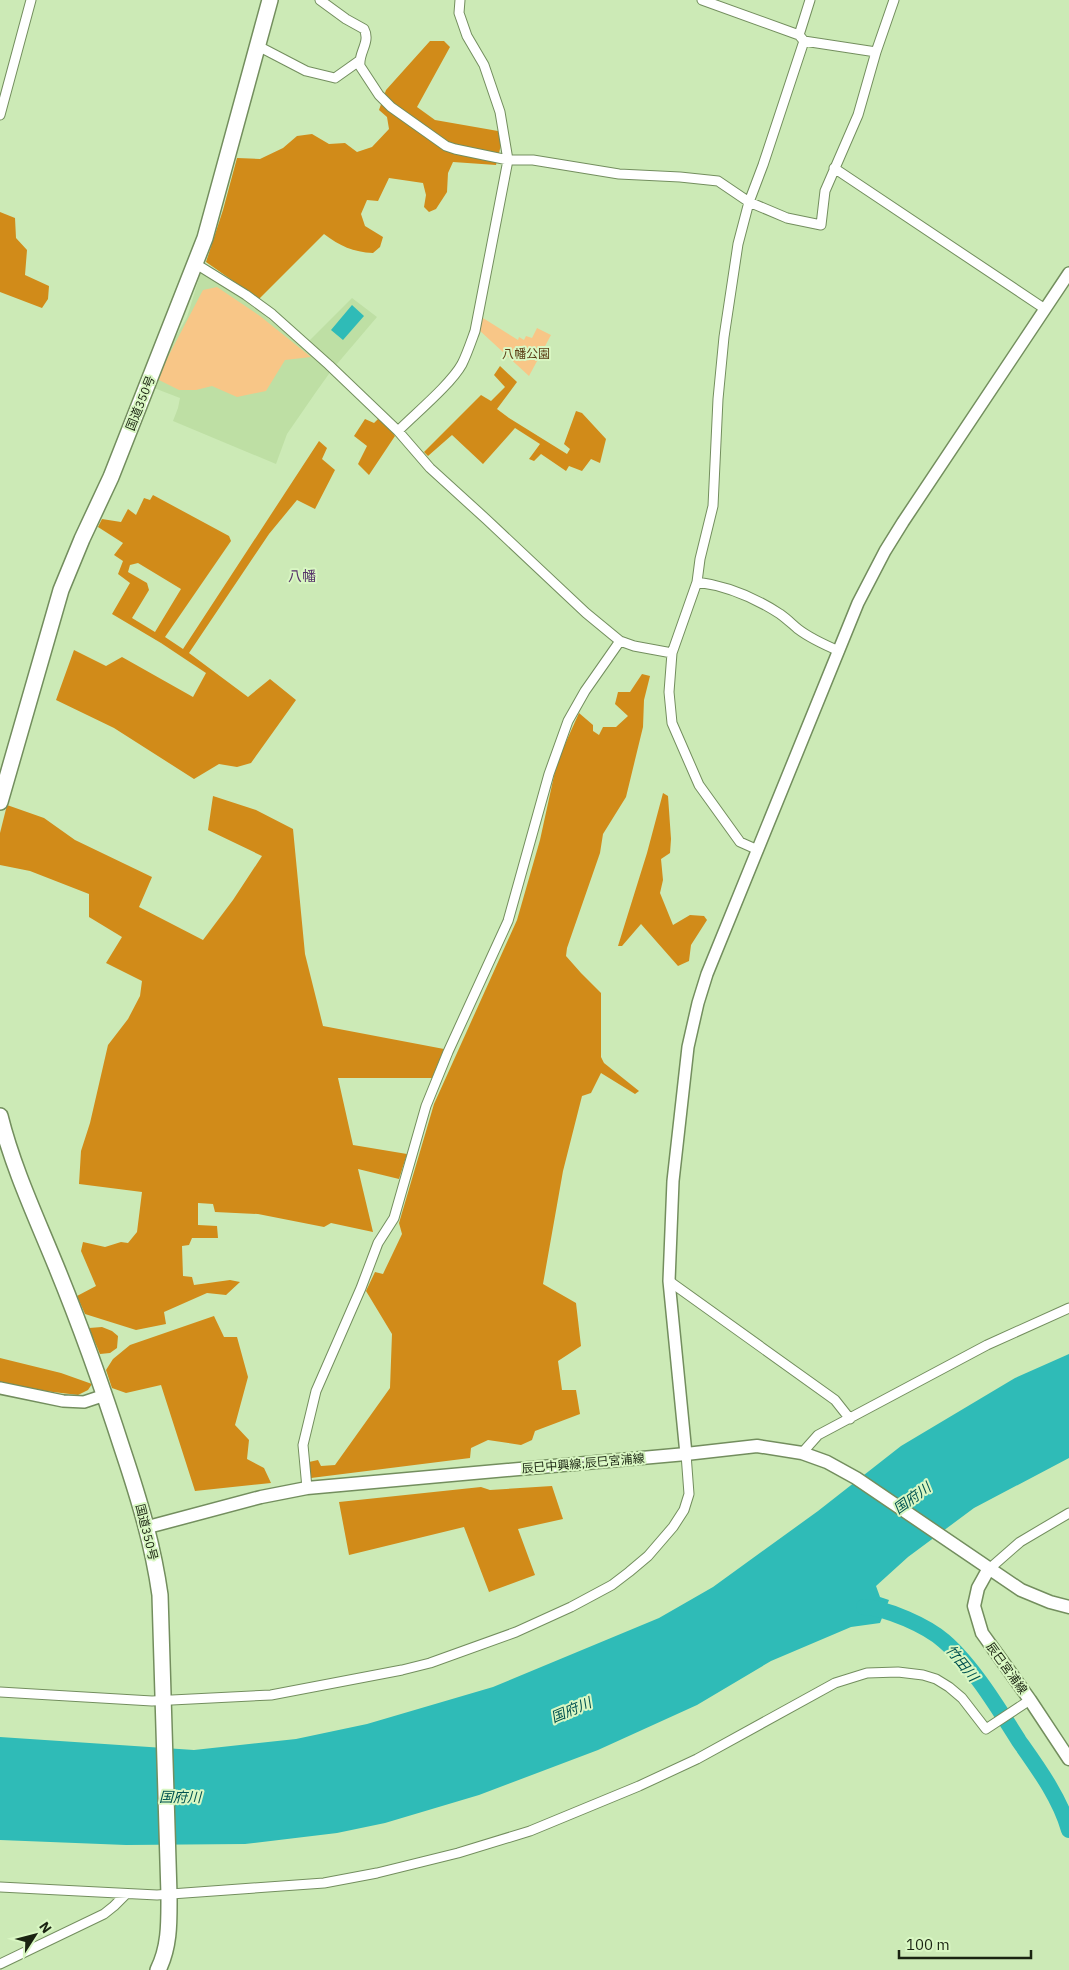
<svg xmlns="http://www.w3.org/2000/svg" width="1069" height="1970" font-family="'IBM Plex Sans','Noto Sans JP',sans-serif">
<rect width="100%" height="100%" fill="#cceab6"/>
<path fill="#bedfa4" d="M201,272L250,304L303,347L352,298L377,317L331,371L316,392L287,434L276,464L173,421L178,408L180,398L154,388L170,347L187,317Z"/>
<path fill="#f8c687" d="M217,287L260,316L311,357L285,360L266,391L237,397L212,386L196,390H179L159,380L158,376L203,290Z
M483,318L518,340L519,337L524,340L526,336L532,338L537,328L551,335L529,376L479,330Z"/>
<path fill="#d18b19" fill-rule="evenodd" d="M430,41H444L450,47L417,107L435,120L498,131L501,145L496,165L453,162L448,173L447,192L436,209L429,212L424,207L426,195L423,183L389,178L378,201L367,200L361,214L365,226L383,237L380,247L373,253C353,252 340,246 324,234L259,299L206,262L223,210L237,158L260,159L283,148L297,136L312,134L329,144L345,143L357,152L372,147L389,129L387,117L379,110L386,90Z
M0,212L15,218L16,238L27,250L25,275L49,286L48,299L42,308L0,292Z
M500,366L517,382L497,409L509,418L567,454L570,449L564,444L576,411L582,413L606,439L600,463L591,459L582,471L569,466L566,471L541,454L534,461L529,459L540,444L515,428L483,464L452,435L428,456L424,452L481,395L491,401L505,387L494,375Z
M380,417L395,436L369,475L358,464L367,446L354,436L365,419L374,423Z
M319,441L327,448L322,459L335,470L315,509L297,500L269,534L189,653L248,697L270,679L296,700L251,763L237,767L219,764L194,779L114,728L56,700L74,650L106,666L122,657L193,697L206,673L161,643L112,614L130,583L118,574L123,561L114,555L123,543L98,527L102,519L121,522L128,509L136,515L144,498L150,500L153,495L229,536L231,541L165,637L183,649ZM138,563L181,589L155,632L132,618L149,590L147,583L128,572L130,565Z
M642,674L650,676L644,700L643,727L626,797L603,834L600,853L567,948L566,956L581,973L601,993V1057L604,1063L639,1091L635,1094L601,1073L591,1093L582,1096L563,1171L543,1284L576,1303L581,1346L558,1361L562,1390H576L580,1414L535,1431L532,1440L521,1445L488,1440L471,1448L470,1458L311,1478L309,1462L318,1460L321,1466L335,1465L390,1388L392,1334L366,1291L375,1272L383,1274L402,1234L399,1223L434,1104L517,920L540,840L557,762L579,713L593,725V731L599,735L603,727H616L628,716L615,704L618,692H630Z
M663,793L668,796L671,839L670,853L661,859L663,880L660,893L673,925L690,915L704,916L707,920L691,945L689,961L678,966L641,924L622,946H618L647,853Z
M213,796L256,810L293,829L305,954L323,1026L444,1049L432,1078H338L353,1145L407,1154L399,1179L358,1169L373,1232L331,1223L324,1227L258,1214L215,1212L213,1204L198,1203V1225L217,1226L218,1238H192L189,1245L182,1246L183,1276L192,1277L194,1285L230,1280L240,1282L226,1295L207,1293L164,1312L166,1324L136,1330L85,1314L77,1296L96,1286L81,1251L83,1242L105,1247L121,1242L128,1243L137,1232L142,1192L79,1184L81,1151L90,1123L108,1045L128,1019L140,996L142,981L106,963L122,937L89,917V894L30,871L0,865V833L7,805L44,818L75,840L152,877L139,907L203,940L233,900L262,856L208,830Z
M214,1316L224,1337H237L248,1377L235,1425L249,1440L247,1459L264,1468L271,1483L195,1491L161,1385L126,1393L112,1388L106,1370L113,1359L130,1345Z
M102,1327L112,1331L118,1336L117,1348L110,1353L100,1354L89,1328Z
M0,1358L61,1373L92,1384L88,1390L78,1395L45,1391L0,1382Z
M552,1486L563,1519L518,1529L535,1575L489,1592L464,1527L349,1555L339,1502L481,1487L490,1490Z"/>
<path fill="#2fbbb7" d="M352,305L364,316L343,340L331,330Z
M1069,1354V1458L974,1508L908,1557L876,1586L880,1597L889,1600L880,1623L851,1627L771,1661L697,1705L598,1750L479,1795L385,1823L337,1833L245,1844L126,1845L0,1840V1737L194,1750L296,1739L367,1724L493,1687L659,1618L713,1587L818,1511L901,1446L1015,1378Z"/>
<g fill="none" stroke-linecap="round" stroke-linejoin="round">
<path stroke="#2fbbb7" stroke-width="16" d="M864,1607C887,1608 927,1626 944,1641C972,1665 999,1709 1019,1741C1038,1768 1060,1798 1069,1830"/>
<defs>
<path id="minor" d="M320,0L346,19L364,29C371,42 358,53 360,66L379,95L391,107L446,146L455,149L508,160H533L619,174L680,177L718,181L749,202L787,218L821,225L825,191L858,115L876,52L894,0
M702,0L799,35L804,41L763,165L749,202L738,244L724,337L718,399L713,506L700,559L697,582L672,653L669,692L672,723L699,785L740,842L758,850
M799,35L810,0
M804,41L876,52
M258,46L306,71L335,78L359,61
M0,115L31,0
M834,168L1045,309
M196,264L246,295L272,314L329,365L398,431L430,468L486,519L586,613L620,641L634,646L672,653
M398,431C416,413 451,384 462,364C467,354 471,342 475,331L508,160L500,112L484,65L467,36L459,13L460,0
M697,582C728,586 754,597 780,614C787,619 792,624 798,629C811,639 825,645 839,651
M669,1281L835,1400L850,1419
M802,1453L818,1435L987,1345L1069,1308
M307,1488L303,1445L316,1391L361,1288L378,1243L394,1218L426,1106L448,1052L508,921L549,774L568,721L585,691L620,641
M988,1570L1020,1542L1069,1513
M0,1692L152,1701L271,1695L402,1670L430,1663L516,1632L571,1607L612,1585L629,1572L648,1556L673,1527L684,1510L689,1494L686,1454
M0,1887L157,1895L324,1883L377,1873L458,1853L530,1831L639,1786L697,1759L835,1683L867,1673L898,1672L923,1675L936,1679L949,1687L962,1698L986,1729L1030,1700
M0,1964L104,1914L114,1906L125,1895"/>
<path id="tertiary" d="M0,1388L63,1401L84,1402L105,1395
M686,1454L669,1281L673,1181L688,1047L698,1003L707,974L858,603L885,551L903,522L1069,273"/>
<path id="secondary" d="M148,1527L261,1497L307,1488L686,1454L757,1446L802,1453L827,1462L856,1478L1021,1590L1050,1602L1069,1607
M988,1570L978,1588L974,1606L982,1633L1030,1700L1069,1759"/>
<path id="trunk" d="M0,802L61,590L82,539L111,477L205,238L270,0
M0,1116C13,1168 36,1217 56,1266C81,1327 103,1389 123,1451C139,1499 153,1545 160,1595L169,1895C169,1921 170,1946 158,1970"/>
</defs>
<use href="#minor" stroke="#738e5e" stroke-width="11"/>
<use href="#tertiary" stroke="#738e5e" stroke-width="14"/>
<use href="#secondary" stroke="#738e5e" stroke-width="15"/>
<use href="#trunk" stroke="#738e5e" stroke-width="18"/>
<use href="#minor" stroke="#fff" stroke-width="9"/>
<use href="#tertiary" stroke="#fff" stroke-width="11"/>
<use href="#secondary" stroke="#fff" stroke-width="12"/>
<use href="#trunk" stroke="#fff" stroke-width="15"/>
</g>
<g text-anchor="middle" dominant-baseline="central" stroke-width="4" stroke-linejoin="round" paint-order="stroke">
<g font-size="12" fill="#5c3e16" stroke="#d9f7c3">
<text x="526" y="353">八幡公園</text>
</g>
<g font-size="12" fill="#1a2411" stroke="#d9f7c3">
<text transform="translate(140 403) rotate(-68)">国道350号</text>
<text transform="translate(583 1463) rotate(-5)">辰巳中興線;辰巳宮浦線</text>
<text transform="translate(147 1532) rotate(76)">国道350号</text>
<text transform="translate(1007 1668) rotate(54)">辰巳宮浦線</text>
</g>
<g font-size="14" fill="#56326a" stroke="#d9f7c3">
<text x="302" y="576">八幡</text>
</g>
<g font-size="14" font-style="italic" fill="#005250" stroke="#d9f7c3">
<text transform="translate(912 1498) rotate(-36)">国府川</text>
<text transform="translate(962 1663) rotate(51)">竹田川</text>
<text transform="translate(571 1710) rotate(-23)">国府川</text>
<text transform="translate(180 1797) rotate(1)">国府川</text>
</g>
</g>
<g transform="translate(35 1935) rotate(54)" stroke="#d9f7c3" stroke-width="4" paint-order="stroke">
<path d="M0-4L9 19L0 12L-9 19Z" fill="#1a2411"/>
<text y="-8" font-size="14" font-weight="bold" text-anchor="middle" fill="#1a2411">N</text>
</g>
<path d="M899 1950v8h132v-8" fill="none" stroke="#1a2411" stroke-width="2.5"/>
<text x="906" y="1950" font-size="15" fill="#1a2411" stroke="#d9f7c3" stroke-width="4" paint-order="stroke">100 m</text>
</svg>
